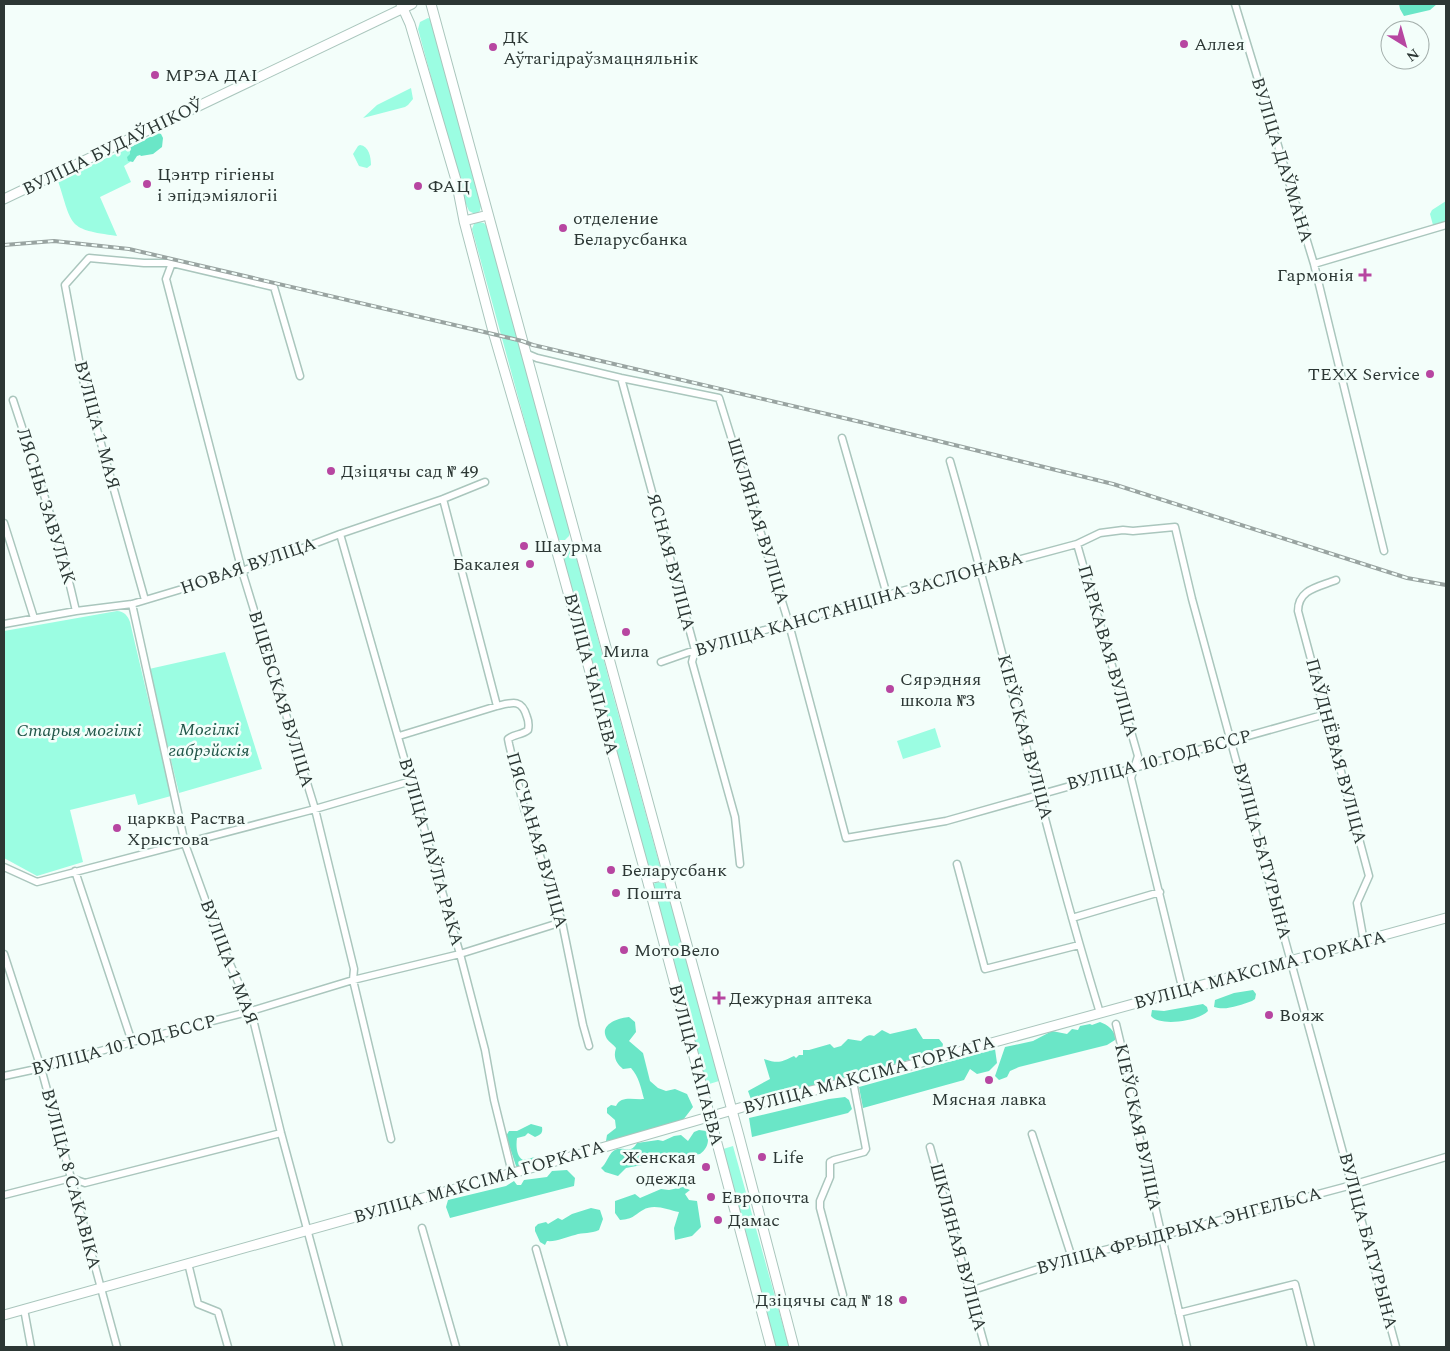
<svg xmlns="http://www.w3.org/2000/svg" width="1450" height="1351" font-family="Spectral,serif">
<rect width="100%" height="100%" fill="#f3fefa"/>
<path fill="#9bfde2" d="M428,18L431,19L441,51L481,206L480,211L475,214L469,211L465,202L418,29L420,22Z
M411,88L413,99L408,105L405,107L363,118L377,105Z
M360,145C369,146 371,157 371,165L367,168L359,166L353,154L358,146Z
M130,147V162L124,166L131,182L100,197L117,236C67,229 73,227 58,181Z
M1446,201V221L1433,225L1430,214L1432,210Z
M479,222L484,223L487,227L570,531L569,536L565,540H559L556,535L472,229L474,224Z
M565,546H570L575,552L612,691L660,866L657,873L652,874L647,871L560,551Z
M117,611C124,611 128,616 130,622L171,796L138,805L135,794L70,810L83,862L37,876L4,858V631Z
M225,652L262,769L179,793L149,669Z
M935,728L941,747L903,759L897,741Z
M660,882L664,883L667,886L719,1081L706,1085L652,887L655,883Z
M733,1146L789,1347H774L720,1150Z"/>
<path fill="#6ae6c7" d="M1399,4H1437L1430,10L1404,16L1400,9Z
M158,133L161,134L163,138L162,147L153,154L141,156L140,155L137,156L133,162L128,161L127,157L130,154V147Z
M1253,990L1256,994L1255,999L1252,1001C1240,1005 1226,1011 1214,1007L1215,1000L1234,993Z
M1203,1004L1207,1007L1208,1011C1199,1021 1160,1027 1151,1016L1152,1010L1164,1011Z
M629,1017L635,1022L636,1032L629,1041L643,1053L650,1081L658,1088L666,1091L675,1089L687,1094L693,1107L683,1120L626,1139L606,1141L607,1135L616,1128L615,1120L607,1113V1108L611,1105L616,1106C621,1095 634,1100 644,1099C641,1088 639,1077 631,1068L623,1069C616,1063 613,1057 616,1048C614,1045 609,1042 607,1039C598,1024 619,1018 629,1017Z
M1100,1022C1108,1025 1116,1031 1115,1040L1107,1045L1019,1067L1010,1071L1007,1077L999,1080L995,1076L1005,1047L1033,1041L1052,1031L1067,1034L1072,1029L1078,1030L1080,1026L1090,1024L1092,1025Z
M916,1028L923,1039H939L943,1044L942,1049L928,1055L752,1102L748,1091L770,1079L764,1059C779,1064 781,1062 794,1056L796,1058L799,1055H803V1050H809L830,1044L834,1048L841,1046L848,1039L861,1041C865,1037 868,1034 874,1036L882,1030L890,1034Z
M995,1049L997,1063L989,1071L977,1074L970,1069L964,1080L863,1108L859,1087Z
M845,1097L849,1100L852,1109L848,1113L752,1137L749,1118L829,1099Z
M531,1124L542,1127C543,1133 541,1135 535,1137L528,1133L525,1136L517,1138C516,1145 516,1156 523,1160L535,1157L542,1158L540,1162L524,1168L516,1166L506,1136L509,1131H517Z
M699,1130L706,1131C710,1140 708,1148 700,1154L626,1168L618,1176L605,1172L601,1168C608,1163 609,1150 618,1149C627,1148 631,1153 637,1143L658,1140L663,1141L674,1136L681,1135L688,1141L694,1132Z
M567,1170L575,1178L574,1186L450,1218L446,1207L448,1200L506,1186L514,1181L517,1185H521L524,1180L547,1177L552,1171Z
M683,1187L690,1190L685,1194L689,1200L697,1201L701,1227L692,1236L675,1240L674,1228L679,1212C668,1210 654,1203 643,1210C633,1216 633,1219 620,1220L615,1213V1201L635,1194L640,1198L661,1189L669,1190Z
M591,1208L600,1210L603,1219L599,1230C591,1234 583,1232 575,1235C566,1237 556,1242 547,1241L545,1245L540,1242L535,1231V1227L538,1224L546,1222L548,1224L558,1218L562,1220L572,1214Z"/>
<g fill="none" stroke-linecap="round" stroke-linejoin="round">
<defs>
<path id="street" d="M1235,4L1314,264L1384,551
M172,263L166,279L242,571L315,809L354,969L353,980L391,1139
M1314,264L1446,225
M525,353L537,358L621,378L719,398L789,624L846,838L946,821L1326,714
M621,378L695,650L692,662L735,817L740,864
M13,400C36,470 60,539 76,611
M842,438L887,595
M950,461C1003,644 1044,831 1100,1013
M443,499L497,706C513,702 522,699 527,717C529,722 529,725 528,730C522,735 514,734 508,739L509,744L524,808L562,922L583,1025L589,1046
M4,523L34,618
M340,534L460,954L485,1050L494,1100L512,1173
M1077,544L1138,756L1131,778L1183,991
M1336,580C1319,587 1298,589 1298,611L1369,876L1357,903L1364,942
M145,600L82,376L65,285L89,258L144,263H172L274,287L300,376
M132,604L185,844L222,946L251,1011L281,1133L339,1347
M4,624L76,611L132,604L242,571L340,534L443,499L485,482
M661,662L695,650L887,595L1077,544L1100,533L1123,530L1133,531L1175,527L1192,599L1396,1347
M399,736L497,706
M957,864L985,969L1079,945
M4,867L37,882L315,809L411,781
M75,871L132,1042
M1072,918L1160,892
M4,954L41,1068L117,1347
M1116,1024L1130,1082V1096L1187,1347
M4,1076L41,1068L132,1042L251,1011L353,980L460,954L562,922
M1032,1134L1072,1258
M930,1147L985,1347
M4,1195L71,1178L85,1183L281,1133
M422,1228L456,1347
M536,1249L564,1347
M188,1263L198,1304L218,1312L228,1347
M970,1291L1072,1258L1161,1236L1352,1185L1446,1157
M843,1295L820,1208V1201L830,1177V1162L834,1160L864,1152L866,1149L853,1081
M24,1309L31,1347
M1179,1313L1295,1284L1311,1347"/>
<path id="secondary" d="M401,4L410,24L456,180L464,221L494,335L555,545L647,879L771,1347
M431,4L739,1136L794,1347
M4,199L412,4
M464,221L488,215
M647,879L667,875
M4,1315L570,1157L743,1107L853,1081L1446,918"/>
</defs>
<use href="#street" stroke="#aac6bd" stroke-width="9"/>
<use href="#secondary" stroke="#aac6bd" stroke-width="11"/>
<use href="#street" stroke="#fff" stroke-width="6"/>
<use href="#secondary" stroke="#fff" stroke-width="9"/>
<defs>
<path id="rail" d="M4,245L54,241L129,249L480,331L522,341L533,345L865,423L1113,484L1407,578L1446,585"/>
</defs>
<use href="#rail" stroke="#99a4a1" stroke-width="4"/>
<use href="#rail" stroke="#f3fefa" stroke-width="2" stroke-dasharray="5.5" stroke-linecap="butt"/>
</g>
<g fill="#b746a1" stroke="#f3fefa" stroke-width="2">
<circle cx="1184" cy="44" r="5"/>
<circle cx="493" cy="47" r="5"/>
<circle cx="155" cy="75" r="5"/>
<circle cx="147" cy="184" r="5"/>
<circle cx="418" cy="186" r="5"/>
<circle cx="563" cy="228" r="5"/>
<path d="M1362.5 267.5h5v5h5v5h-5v5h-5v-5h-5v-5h5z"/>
<circle cx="1430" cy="374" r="5"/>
<circle cx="331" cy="471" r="5"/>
<circle cx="524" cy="546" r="5"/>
<circle cx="530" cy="564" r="5"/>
<circle cx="626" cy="632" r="5"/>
<circle cx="890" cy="689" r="5"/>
<circle cx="117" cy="828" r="5"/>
<circle cx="611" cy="870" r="5"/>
<circle cx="616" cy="893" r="5"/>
<circle cx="624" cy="950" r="5"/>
<path d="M716.5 990.5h5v5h5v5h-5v5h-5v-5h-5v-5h5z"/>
<circle cx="1269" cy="1015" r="5"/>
<circle cx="989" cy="1080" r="5"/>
<circle cx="762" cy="1157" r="5"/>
<circle cx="706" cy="1167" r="5"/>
<circle cx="711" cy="1197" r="5"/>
<circle cx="718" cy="1220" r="5"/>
<circle cx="903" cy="1300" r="5"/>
</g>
<g text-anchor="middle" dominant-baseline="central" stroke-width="5" stroke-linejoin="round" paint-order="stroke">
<g font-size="18" fill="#2c3734" stroke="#f3fefa" text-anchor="start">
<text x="503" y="37">ДК<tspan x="503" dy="21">Аўтагідраўзмацняльнік</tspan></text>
<text x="1194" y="44">Аллея</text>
<text x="165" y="75">МРЭА ДАІ</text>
<text x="157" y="174">Цэнтр гігіены<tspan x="157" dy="21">і эпідэміялогіі</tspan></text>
<text x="428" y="186">ФАЦ</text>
<text x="573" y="218">отделение<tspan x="573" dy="21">Беларусбанка</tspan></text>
<text x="1354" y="275" text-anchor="end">Гармонія</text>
<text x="1420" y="374" text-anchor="end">TEXX Service</text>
<text x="341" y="471">Дзіцячы сад № 49</text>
<text x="534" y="546">Шаурма</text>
<text x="520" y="564" text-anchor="end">Бакалея</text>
<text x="626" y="651" text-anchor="middle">Мила</text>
<text x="900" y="679">Сярэдняя<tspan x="900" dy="21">школа №3</tspan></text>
<text x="127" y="818">царква Раства<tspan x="127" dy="21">Хрыстова</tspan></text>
<text x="621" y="870">Беларусбанк</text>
<text x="626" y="893">Пошта</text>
<text x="634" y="950">МотоВело</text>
<text x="729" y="998">Дежурная аптека</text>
<text x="1279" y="1015">Вояж</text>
<text x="989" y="1099" text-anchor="middle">Мясная лавка</text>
<text x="696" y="1157" text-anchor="end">Женская<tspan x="696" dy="21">одежда</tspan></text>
<text x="772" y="1157">Life</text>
<text x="721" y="1197">Европочта</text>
<text x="728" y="1220">Дамас</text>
<text x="893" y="1300" text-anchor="end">Дзіцячы сад № 18</text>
</g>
<g font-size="18" fill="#2c3734" stroke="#f3fefa">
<text transform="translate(113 147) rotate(-26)">ВУЛІЦА БУДАЎНІКОЎ</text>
<text transform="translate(1282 160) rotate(73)">ВУЛІЦА ДАЎМАНА</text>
<text transform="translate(97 425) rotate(75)">ВУЛІЦА 1 МАЯ</text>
<text transform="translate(46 506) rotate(73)">ЛЯСНЫ ЗАВУЛАК</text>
<text transform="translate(758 521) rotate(73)">ШКЛЯНАЯ ВУЛІЦА</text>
<text transform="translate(671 562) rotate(75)">ЯСНАЯ ВУЛІЦА</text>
<text transform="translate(248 566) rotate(-19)">НОВАЯ ВУЛІЦА</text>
<text transform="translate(859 604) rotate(-16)">ВУЛІЦА КАНСТАНЦІНА ЗАСЛОНАВА</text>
<text transform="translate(1108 651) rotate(74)">ПАРКАВАЯ ВУЛІЦА</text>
<text transform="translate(591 674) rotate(75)">ВУЛІЦА ЧАПАЕВА</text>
<text transform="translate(281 699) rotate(73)">ВІЦЕБСКАЯ ВУЛІЦА</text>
<text transform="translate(1025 737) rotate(75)">КІЕЎСКАЯ ВУЛІЦА</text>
<text transform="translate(1336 751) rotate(75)">ПАЎДНЁВАЯ ВУЛІЦА</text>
<text transform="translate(1159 760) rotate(-15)">ВУЛІЦА 10 ГОД БССР</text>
<text transform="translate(537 840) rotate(74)">ПЯСЧАНАЯ ВУЛІЦА</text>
<text transform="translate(1262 851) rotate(75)">ВУЛІЦА БАТУРЫНА</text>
<text transform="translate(431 852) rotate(74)">ВУЛІЦА ПАЎЛА РАКА</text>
<text transform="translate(229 962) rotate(69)">ВУЛІЦА 1 МАЯ</text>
<text transform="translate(1260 970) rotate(-15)">ВУЛІЦА МАКСІМА ГОРКАГА</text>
<text transform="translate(124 1045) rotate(-15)">ВУЛІЦА 10 ГОД БССР</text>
<text transform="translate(696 1065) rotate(75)">ВУЛІЦА ЧАПАЕВА</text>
<text transform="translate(869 1075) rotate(-15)">ВУЛІЦА МАКСІМА ГОРКАГА</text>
<text transform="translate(1138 1127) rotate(78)">КІЕЎСКАЯ ВУЛІЦА</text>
<text transform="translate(71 1179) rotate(75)">ВУЛІЦА 8 САКАВІКА</text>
<text transform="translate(479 1182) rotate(-16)">ВУЛІЦА МАКСІМА ГОРКАГА</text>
<text transform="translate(1179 1231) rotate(-15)">ВУЛІЦА ФРЫДРЫХА ЭНГЕЛЬСА</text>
<text transform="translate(1368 1241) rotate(75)">ВУЛІЦА БАТУРЫНА</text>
<text transform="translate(958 1247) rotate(75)">ШКЛЯНАЯ ВУЛІЦА</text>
</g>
<g font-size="18" font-style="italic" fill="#205548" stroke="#f3fefa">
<text x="209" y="729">Могілкі<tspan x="209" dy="21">габрэйскія</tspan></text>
<text x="79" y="730">Старыя могілкі</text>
</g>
</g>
<rect width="1450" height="1351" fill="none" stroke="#2c3734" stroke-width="10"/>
<g transform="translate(1405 45) rotate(143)"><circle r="24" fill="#f3fefa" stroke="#a3aeab"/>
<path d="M0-4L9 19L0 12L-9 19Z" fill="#b746a1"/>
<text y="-8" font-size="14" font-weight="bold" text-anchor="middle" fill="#2c3734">N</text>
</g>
</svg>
